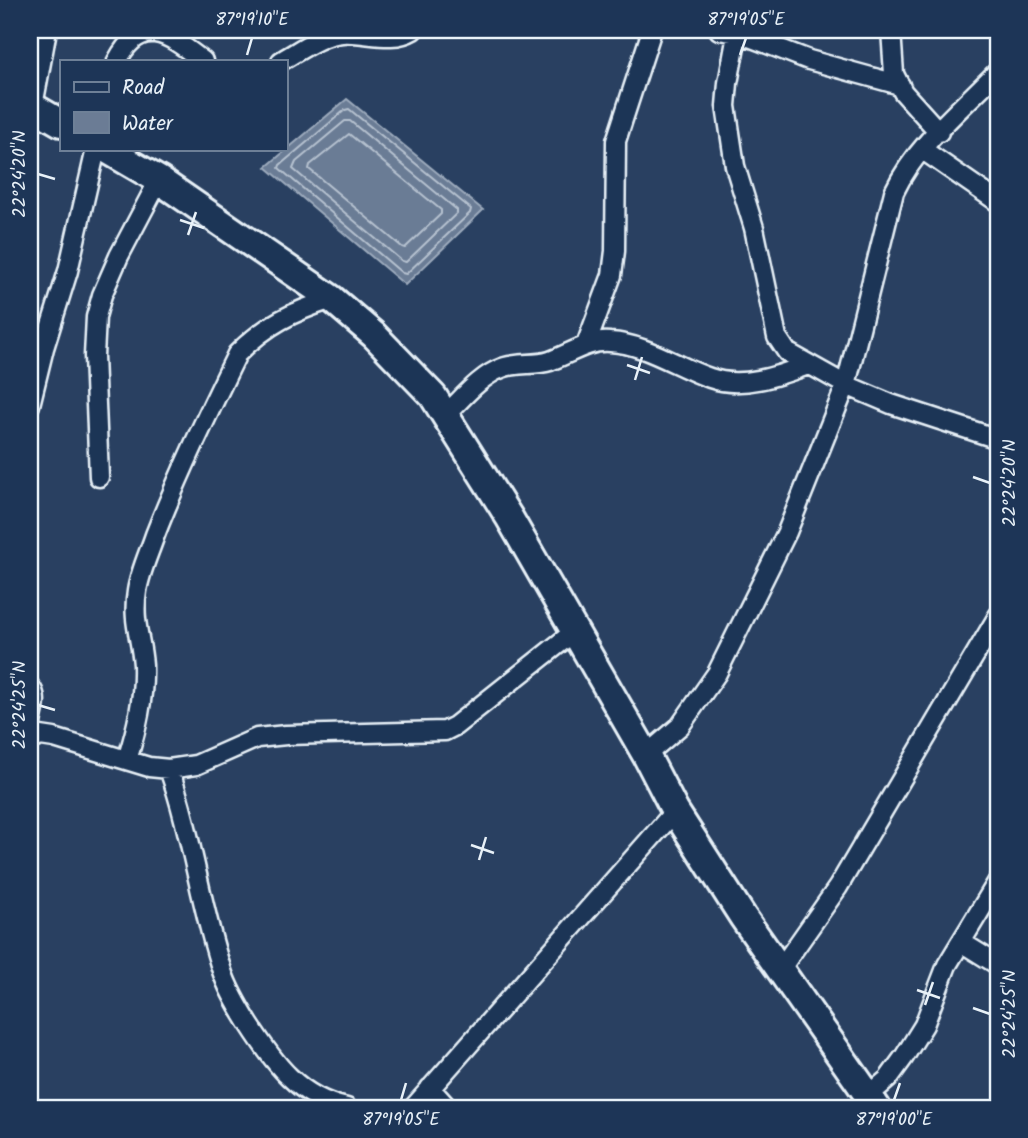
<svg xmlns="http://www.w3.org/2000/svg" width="1028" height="1138" font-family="Kalam,sans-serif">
<rect width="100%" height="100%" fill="#294061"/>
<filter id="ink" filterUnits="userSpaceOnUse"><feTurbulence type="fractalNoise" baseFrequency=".0143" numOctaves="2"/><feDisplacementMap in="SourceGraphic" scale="14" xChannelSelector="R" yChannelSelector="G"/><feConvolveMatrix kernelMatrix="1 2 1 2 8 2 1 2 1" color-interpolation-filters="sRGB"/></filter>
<g filter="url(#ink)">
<path fill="#6b7c95" stroke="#9dabbd" stroke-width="2" d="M347,99L483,210L405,285L266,167Z"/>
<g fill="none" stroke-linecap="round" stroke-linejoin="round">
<path stroke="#b6c2d0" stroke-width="2" d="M349,109L471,209L470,213L406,274L402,273L279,168L280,165L345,110Z
M345,121H350L457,210V213L406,262L402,261L293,169L296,162Z
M349,134L441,210V214L405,248L402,247L309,169L310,165Z"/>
<defs>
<path id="street" d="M719,30L739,33L809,60L900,85
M738,30L728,83L726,106L735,166L754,228L777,337L787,352L846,385L891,404L998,439
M891,30L894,74L903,92L939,132
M117,61C143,12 171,37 203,61
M281,61C299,51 320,35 342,33C366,31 391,43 413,30
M33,106L47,30
M923,150L998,202
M586,345L612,275L615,251L616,141L652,30
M30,405L44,348L68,271L96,149
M445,415C462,399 480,376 502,368C518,362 535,366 550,361C570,354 588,340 610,342C646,344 677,367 710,378C741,389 778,376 808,365
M99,477L94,356L96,317L102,295L119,256L159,180
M30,687C40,697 32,714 30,728
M30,740L41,736L54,738L149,767L169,769L196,765L257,738L286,735L445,731L455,726L575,631
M646,755L680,726L717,673L787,532L846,385L894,192C916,145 962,108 998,71
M127,760C137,728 144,699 143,665C141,637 132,622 137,591C140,572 149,553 155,535C179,473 208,413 237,354C267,324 292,312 332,299
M169,769C192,834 200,905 222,971C228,989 239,1008 249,1024C274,1063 299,1098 347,1108
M961,942L998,965
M779,971L838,887L998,616
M430,1088L448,1108
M868,1096L888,1079L904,1057L924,1025L947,965L998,881
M413,1108L675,811"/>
<path id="secondary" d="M30,105L61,123
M106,149L159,180L332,299L374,335L433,396L509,517L646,755L675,811L743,917L877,1108"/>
</defs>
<use href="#street" stroke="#e8f1f8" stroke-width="23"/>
<use href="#secondary" stroke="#e8f1f8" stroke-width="32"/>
<use href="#street" stroke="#1d3557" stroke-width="18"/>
<use href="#secondary" stroke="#1d3557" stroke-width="26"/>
</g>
</g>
<path fill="none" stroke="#e8f1f8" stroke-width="2.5" d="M247,55L252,38M740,55L746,38M38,174L55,179M180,220L204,228M188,235L196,212M627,365L650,373M635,380L642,357M973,477L990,483M38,705L55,710M471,845L494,853M479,860L486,837M917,990L940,998M925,1005L933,982M973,1008L990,1014M401,1100L406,1083M894,1100L900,1083"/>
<rect width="1028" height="1138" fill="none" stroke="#1d3557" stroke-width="77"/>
<rect x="60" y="60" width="228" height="91" fill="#1d3557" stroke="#6e8097" stroke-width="2"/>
<rect x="74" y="82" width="35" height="10" fill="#1d3557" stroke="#6e8097" stroke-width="2"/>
<text x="122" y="94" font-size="21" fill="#e8f1f8">Road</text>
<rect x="74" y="112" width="35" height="21" fill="#6b7c95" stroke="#6e8097" stroke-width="2"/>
<text x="122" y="130" font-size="21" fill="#e8f1f8">Water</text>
<rect x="38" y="38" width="952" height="1062" fill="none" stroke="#e8f1f8" stroke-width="2.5"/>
<g font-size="18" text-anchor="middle" fill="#e8f1f8">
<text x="252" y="25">87°19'10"E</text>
<text x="746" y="25">87°19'05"E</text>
<text transform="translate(19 174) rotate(-90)" y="6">22°24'20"N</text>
<text transform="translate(1009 483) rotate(-90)" y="6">22°24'20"N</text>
<text transform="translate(19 705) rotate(-90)" y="6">22°24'25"N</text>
<text transform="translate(1009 1014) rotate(-90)" y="6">22°24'25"N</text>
<text x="401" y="1125">87°19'05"E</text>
<text x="894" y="1125">87°19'00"E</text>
</g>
</svg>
